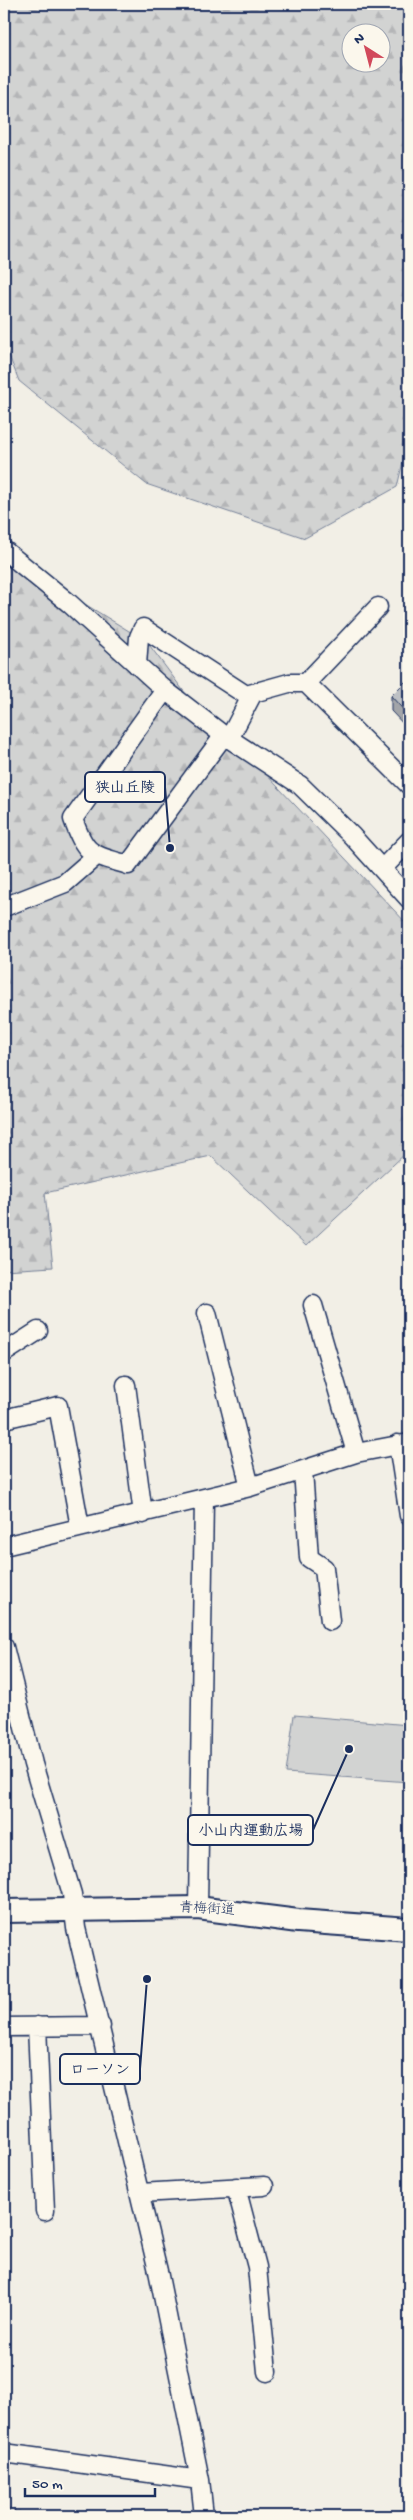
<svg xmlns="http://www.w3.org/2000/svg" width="413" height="2520" font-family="'Gochi Hand','Klee One',sans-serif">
<defs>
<pattern id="forest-firs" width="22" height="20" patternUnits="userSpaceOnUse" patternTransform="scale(1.25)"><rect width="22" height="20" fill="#d2d3d2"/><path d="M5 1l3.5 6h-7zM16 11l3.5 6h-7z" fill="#b4b5b7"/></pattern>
</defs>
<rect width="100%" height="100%" fill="#f2efe6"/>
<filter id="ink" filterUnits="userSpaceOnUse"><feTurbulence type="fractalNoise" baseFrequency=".02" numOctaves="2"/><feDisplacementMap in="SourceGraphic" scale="10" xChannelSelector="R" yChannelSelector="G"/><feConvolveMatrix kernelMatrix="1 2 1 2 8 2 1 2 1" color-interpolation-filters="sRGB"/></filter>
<g filter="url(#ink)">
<path fill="#d2d3d2" stroke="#768198" d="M294,1715L409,1725V1782L286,1773Z"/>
<path fill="url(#forest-firs)" stroke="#768198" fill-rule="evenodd" d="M4,4H409V437L397,487L305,538L146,484L19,381L4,343ZM350,32H380V62H350Z
M4,550L16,562L147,642L206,721L262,770L409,926V1153L407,1152L306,1246L211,1156L45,1193L53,1267L4,1270Z"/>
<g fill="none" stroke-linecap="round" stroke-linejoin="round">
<defs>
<path id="minor" d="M4,550L69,603L165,690L222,734L300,785L352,836L409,899
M137,665L139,637L143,628L246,695L289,683H306L409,785
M306,683L378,607
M165,690L73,819C86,856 91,854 128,865L219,742L222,734
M229,739L253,693
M382,869L409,841
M4,907L65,883L96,856
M313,1305L356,1453
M207,1313L250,1487
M4,1353L38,1331
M126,1385L143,1514
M4,1419L58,1406L80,1527
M398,1444L409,1516
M303,1470L309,1558L324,1568L330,1621
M4,1546L250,1487L356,1453L409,1443
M4,1647L33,1764L72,1894L76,1928L158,2271L200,2480L204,2516
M198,1908L204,1498
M37,2026L45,2211
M4,2027L101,2026
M236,2187L257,2267L267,2372
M140,2193L264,2186
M4,2453L200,2480"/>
<path id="major" d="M4,1911L198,1908L298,1921L409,1929"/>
</defs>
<use href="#minor" stroke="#1b2f5e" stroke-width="21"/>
<use href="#major" stroke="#1b2f5e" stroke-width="26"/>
<path stroke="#1b2f5e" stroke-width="3" stroke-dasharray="1 4" stroke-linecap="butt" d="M4,2509L36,2516"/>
<use href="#minor" stroke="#fbf7ec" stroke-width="18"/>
<use href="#major" stroke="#fbf7ec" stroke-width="22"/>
</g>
<path fill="#a3a5a9" stroke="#1b2f5e" d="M409,678V730L391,711V696Z"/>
<path fill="#bdc0c4" stroke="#1b2f5e" d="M409,678V716L391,696Z"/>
</g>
<g text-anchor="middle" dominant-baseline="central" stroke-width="4.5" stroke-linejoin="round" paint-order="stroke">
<g font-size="14" fill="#1b2f5e" stroke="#fbf7ec">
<text transform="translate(207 1910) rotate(3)">青梅街道</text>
</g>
</g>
<path fill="none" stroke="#1b2f5e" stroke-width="2" d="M170 848L165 787M349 1749L313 1830M147 1979L140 2069"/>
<g fill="#1b2f5e" stroke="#fbf7ec" stroke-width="2">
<circle cx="170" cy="848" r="5"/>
<circle cx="349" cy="1749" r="5"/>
<circle cx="147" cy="1979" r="5"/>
</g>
<g fill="#fbf7ec" stroke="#1b2f5e" stroke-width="2">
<rect x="85" y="772" width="80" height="30" rx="5"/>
<rect x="188" y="1815" width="125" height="30" rx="5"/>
<rect x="60" y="2054" width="80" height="30" rx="5"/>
</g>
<g font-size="15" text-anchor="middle" font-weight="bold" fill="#1b2f5e">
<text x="125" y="792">狭山丘陵</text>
<text x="251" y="1835">小山内運動広場</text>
<text x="100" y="2074">ローソン</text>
</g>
<rect width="413" height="2520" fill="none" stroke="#fbf7ec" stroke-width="20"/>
<rect x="10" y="10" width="393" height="2500" fill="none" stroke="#1b2f5e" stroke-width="2" filter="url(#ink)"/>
<g transform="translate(366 48) rotate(324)"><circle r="24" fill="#fbf7ec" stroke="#a1a7b3"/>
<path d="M0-4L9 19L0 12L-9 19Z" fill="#d1495b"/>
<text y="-8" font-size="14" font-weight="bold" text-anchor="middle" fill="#1b2f5e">N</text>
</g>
<path d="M25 2488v8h130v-8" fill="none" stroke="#1b2f5e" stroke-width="2.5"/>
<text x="32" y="2488" font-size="15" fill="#1b2f5e" stroke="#fbf7ec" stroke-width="4" paint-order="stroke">50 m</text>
</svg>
